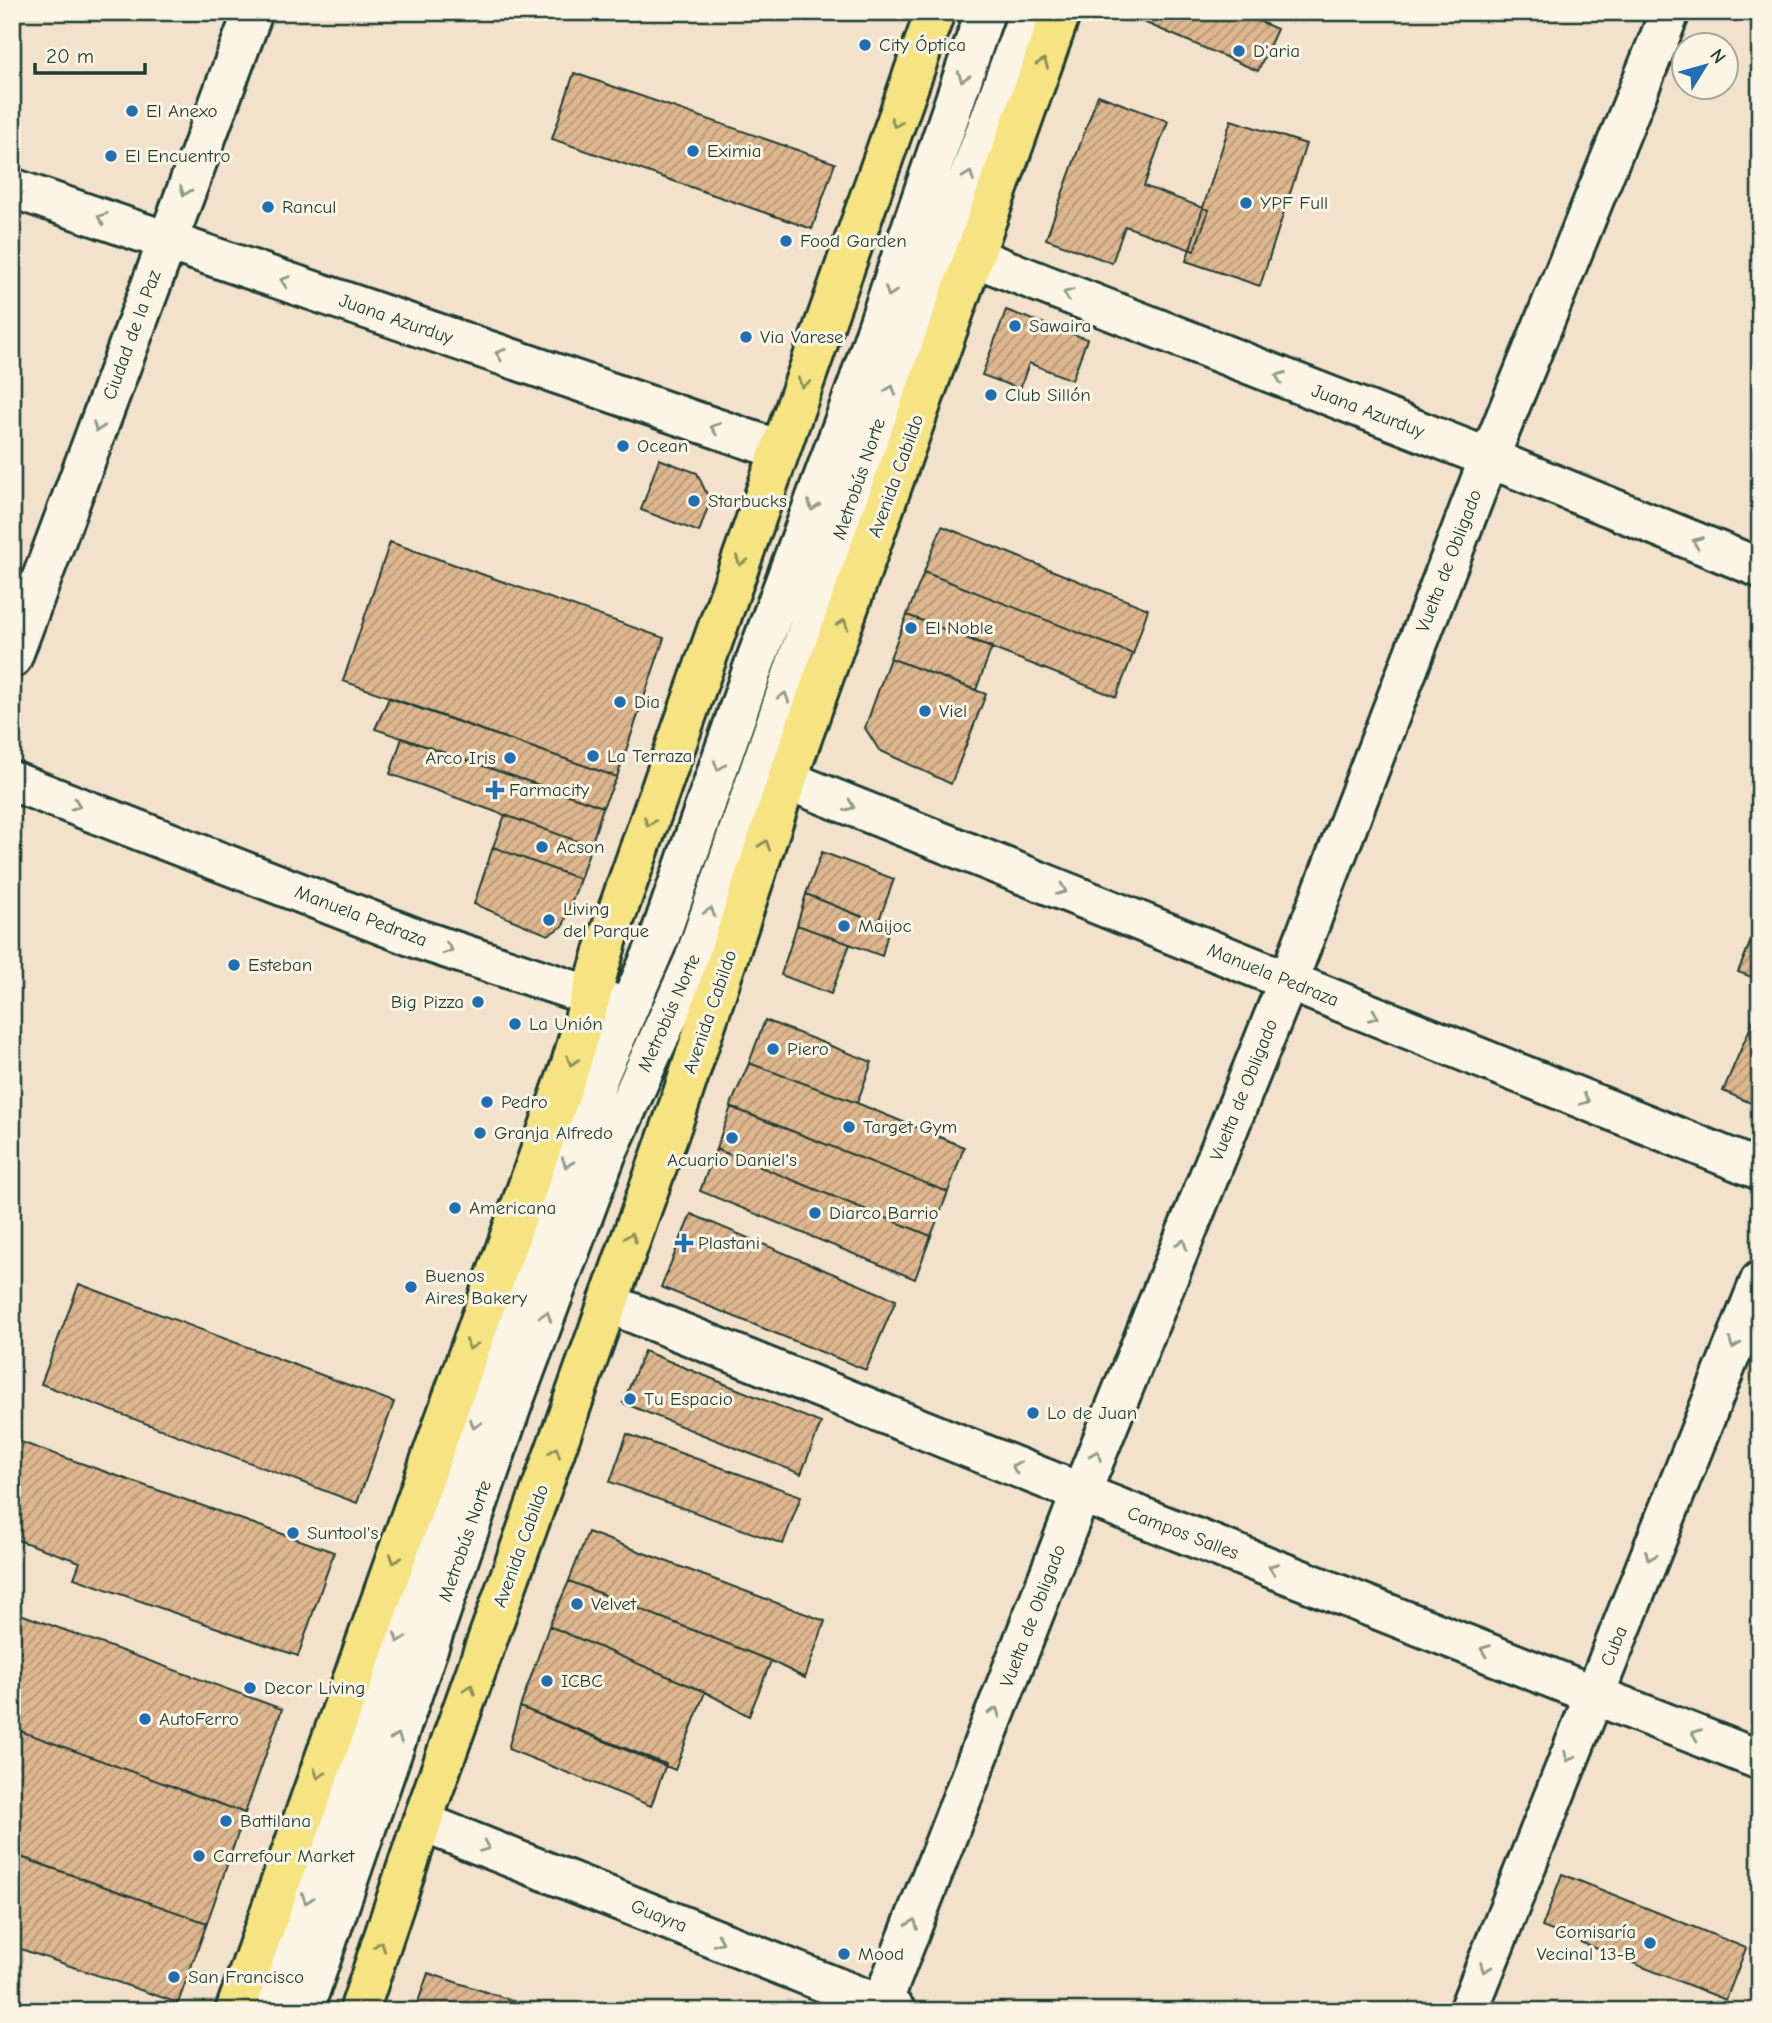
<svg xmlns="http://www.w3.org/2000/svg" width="1772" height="2023" font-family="'Comic Neue',sans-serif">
<defs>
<pattern id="building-hatch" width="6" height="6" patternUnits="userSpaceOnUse" patternTransform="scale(1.75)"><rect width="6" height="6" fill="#deb78f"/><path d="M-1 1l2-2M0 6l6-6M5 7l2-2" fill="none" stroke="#b39676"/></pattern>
</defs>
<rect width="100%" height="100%" fill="#f3e2cb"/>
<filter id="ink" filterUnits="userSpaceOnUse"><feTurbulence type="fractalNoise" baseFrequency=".0143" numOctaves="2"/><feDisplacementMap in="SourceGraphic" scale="14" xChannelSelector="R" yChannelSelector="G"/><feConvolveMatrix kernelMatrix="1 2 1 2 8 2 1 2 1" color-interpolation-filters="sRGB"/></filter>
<g filter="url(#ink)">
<path fill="url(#building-hatch)" stroke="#1f3d34" stroke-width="2" d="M1120,12H1238L1277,29L1258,71Z
M574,73L835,163L812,229L552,139Z
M1098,95L1168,121L1144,186L1209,210L1194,251L1125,226L1112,263L1046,239Z
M1231,120L1306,144L1260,286L1186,261Z
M1006,310L1087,339L1072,380L1029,363L1020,389L982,375Z
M659,459L697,473L710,501L699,532L641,510Z
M942,526L1148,609L1133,654L924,572Z
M390,542L664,638L617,777L343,681Z
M924,572L1133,654L1116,697L907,615Z
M907,615L992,647L976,690L890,658Z
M890,658L986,694L951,784L879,750L865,728Z
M389,698L617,777L603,807L375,729Z
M402,738L603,807L591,846L390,774Z
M505,815L591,846L580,879L493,847Z
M493,847L580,879L563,926L548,935L474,904Z
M822,852L894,879L878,923L806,894Z
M806,894L889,928L882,956L797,925Z
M797,925L850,944L831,994L781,975Z
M1757,926L1760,927V980L1738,972Z
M1760,1005V1107L1723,1091Z
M765,1020L872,1062L857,1103L749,1063Z
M749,1063L857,1103L964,1147L948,1192L730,1107Z
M731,1107L948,1192L931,1236L716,1149Z
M716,1149L931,1236L915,1279L700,1191Z
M691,1214L896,1300L866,1370L661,1287Z
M79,1284L394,1402L357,1503L41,1384Z
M644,1351L821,1423L801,1474L623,1403Z
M627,1434L801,1496L783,1544L610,1482Z
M12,1439L334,1552L298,1656L74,1578L80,1562L12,1538Z
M588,1532L825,1621L805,1678L771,1661L569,1581Z
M569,1581L771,1661L749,1716L705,1692L549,1626Z
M12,1611L282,1709L245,1813L12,1728Z
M549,1626L705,1692L675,1770L520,1707Z
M520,1707L666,1764L651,1806L508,1749Z
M12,1728L245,1813L207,1923L12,1854Z
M13,1854L207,1923L178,2003L12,1946Z
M1562,1874L1746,1948L1726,2000L1542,1927Z
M428,1973L544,2011H415Z"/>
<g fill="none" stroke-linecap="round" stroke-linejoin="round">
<defs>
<path id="minor" d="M12,188L780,450
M974,257L1489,458L1760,568
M12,658L253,12
M787,780L1760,1170
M12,781L421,940L621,1006
M608,1303L1081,1493L1760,1760
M422,1822L896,2011
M267,2011L599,1076L660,936L753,668L859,381L985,12
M303,2011L512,1405L606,1155L694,960L871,446L1029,12
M879,2011L1081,1493L1288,981L1489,458L1670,12
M1468,2011L1760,1281"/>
<path id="major" d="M235,2011L570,1067L608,938L935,12
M359,2011L422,1822L678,1108L787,780L1061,12"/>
</defs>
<use href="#minor" stroke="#1f3d34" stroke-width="44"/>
<use href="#major" stroke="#1f3d34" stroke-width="44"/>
<use href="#minor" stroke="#fcf5e5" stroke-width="38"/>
<use href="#major" stroke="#f6e381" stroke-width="38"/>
</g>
<defs><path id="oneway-chevron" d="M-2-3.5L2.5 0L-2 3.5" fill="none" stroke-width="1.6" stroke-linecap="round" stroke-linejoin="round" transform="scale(1.75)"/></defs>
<g stroke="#8a905a">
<use href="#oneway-chevron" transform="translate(1043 63) rotate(-70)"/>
<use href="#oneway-chevron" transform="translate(896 123) rotate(110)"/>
<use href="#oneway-chevron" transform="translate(803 383) rotate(109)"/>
<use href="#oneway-chevron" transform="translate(741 561) rotate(109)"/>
<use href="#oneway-chevron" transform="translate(843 624) rotate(-70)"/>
<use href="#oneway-chevron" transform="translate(649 822) rotate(109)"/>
<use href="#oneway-chevron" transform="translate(765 845) rotate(-70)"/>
<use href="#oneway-chevron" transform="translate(572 1061) rotate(107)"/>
<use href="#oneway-chevron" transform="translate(631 1237) rotate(-71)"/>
<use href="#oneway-chevron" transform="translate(471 1345) rotate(109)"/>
<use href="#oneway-chevron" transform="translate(555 1452) rotate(-70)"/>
<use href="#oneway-chevron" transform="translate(395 1559) rotate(109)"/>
<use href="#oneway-chevron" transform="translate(470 1689) rotate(-70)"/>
<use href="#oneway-chevron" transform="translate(319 1774) rotate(109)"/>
<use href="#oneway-chevron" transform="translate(380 1946) rotate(-72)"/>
</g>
<g stroke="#8e998c">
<use href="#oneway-chevron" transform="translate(963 77) rotate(109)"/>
<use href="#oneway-chevron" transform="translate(969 176) rotate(-70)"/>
<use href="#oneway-chevron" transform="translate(185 191) rotate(111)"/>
<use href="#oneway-chevron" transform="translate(102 218) rotate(-161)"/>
<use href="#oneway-chevron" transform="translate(285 281) rotate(-161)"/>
<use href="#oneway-chevron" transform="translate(890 292) rotate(109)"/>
<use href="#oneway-chevron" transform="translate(1068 294) rotate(-159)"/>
<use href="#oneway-chevron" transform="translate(500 354) rotate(-161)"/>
<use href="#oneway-chevron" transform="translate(1280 377) rotate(-159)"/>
<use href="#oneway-chevron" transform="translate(891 390) rotate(-70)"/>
<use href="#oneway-chevron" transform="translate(98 427) rotate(110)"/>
<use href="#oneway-chevron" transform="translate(715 428) rotate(-161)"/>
<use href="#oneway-chevron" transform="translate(813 506) rotate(110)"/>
<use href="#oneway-chevron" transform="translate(1697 542) rotate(-158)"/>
<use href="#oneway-chevron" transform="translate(784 697) rotate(-71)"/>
<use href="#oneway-chevron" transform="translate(719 766) rotate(109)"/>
<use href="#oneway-chevron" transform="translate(76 805) rotate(21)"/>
<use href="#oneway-chevron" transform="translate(850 806) rotate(22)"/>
<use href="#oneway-chevron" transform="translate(1062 890) rotate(22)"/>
<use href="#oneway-chevron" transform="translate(710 912) rotate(-72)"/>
<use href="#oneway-chevron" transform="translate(448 949) rotate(18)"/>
<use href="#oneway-chevron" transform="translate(1374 1016) rotate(22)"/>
<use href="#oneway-chevron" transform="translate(1585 1100) rotate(22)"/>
<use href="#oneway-chevron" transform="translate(567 1163) rotate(110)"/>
<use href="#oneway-chevron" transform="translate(1182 1244) rotate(-68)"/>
<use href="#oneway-chevron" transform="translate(546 1316) rotate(-70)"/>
<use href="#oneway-chevron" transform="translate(1734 1344) rotate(112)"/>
<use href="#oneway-chevron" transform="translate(475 1424) rotate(109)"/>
<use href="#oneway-chevron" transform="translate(1096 1455) rotate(-68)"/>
<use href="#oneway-chevron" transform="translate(1016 1467) rotate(-158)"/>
<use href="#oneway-chevron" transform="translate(1650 1556) rotate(112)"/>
<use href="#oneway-chevron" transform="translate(1273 1568) rotate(-159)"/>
<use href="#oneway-chevron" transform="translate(399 1638) rotate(109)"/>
<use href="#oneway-chevron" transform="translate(1485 1650) rotate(-159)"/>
<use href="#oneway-chevron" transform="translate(995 1712) rotate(-69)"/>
<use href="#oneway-chevron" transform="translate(1696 1734) rotate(-158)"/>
<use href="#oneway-chevron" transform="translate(397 1738) rotate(-71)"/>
<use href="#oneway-chevron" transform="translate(1569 1757) rotate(112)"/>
<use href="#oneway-chevron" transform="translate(485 1847) rotate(22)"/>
<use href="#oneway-chevron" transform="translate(307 1899) rotate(109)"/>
<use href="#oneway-chevron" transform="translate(913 1924) rotate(-69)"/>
<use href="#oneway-chevron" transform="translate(719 1941) rotate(22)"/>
<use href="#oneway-chevron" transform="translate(1485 1968) rotate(112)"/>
</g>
</g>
<g fill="#1f6fb2" stroke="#fcf5e5" stroke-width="2.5">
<circle cx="865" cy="45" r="7"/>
<circle cx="1239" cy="51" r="7"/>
<circle cx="132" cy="111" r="7"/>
<circle cx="693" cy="151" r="7"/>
<circle cx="111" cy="156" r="7"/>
<circle cx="1246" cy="203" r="7"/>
<circle cx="268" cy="207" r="7"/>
<circle cx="786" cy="241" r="7"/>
<circle cx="1015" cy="326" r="7"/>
<circle cx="746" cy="337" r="7"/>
<circle cx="991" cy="395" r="7"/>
<circle cx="623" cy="446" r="7"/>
<circle cx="694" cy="501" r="7"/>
<circle cx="911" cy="628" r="7"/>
<circle cx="620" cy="702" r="7"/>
<circle cx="925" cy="711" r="7"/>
<circle cx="593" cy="756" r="7"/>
<circle cx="510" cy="758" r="7"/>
<path d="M491.5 779.5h7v7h7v7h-7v7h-7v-7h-7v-7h7z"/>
<circle cx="542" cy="847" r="7"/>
<circle cx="549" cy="920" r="7"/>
<circle cx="844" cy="926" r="7"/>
<circle cx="234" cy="965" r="7"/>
<circle cx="478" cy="1002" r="7"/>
<circle cx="515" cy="1024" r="7"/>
<circle cx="773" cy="1049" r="7"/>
<circle cx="487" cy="1102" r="7"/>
<circle cx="849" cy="1127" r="7"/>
<circle cx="480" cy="1133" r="7"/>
<circle cx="732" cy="1138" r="7"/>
<circle cx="455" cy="1208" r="7"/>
<circle cx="815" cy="1213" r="7"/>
<path d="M680.5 1232.5h7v7h7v7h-7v7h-7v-7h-7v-7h7z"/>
<circle cx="411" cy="1287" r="7"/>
<circle cx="630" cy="1399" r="7"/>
<circle cx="1033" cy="1413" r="7"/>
<circle cx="293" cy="1533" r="7"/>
<circle cx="577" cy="1604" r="7"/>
<circle cx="547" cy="1681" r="7"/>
<circle cx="250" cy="1688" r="7"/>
<circle cx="145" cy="1719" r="7"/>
<circle cx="226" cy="1821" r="7"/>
<circle cx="199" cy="1856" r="7"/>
<circle cx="1650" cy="1943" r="7"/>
<circle cx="844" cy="1954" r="7"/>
<circle cx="174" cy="1977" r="7"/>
</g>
<g text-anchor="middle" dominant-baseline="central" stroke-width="6" stroke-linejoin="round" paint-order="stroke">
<g font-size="19" fill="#1f3d34" stroke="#fcf5e5" text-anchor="start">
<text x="879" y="45">City Óptica</text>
<text x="1253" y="51">D'aria</text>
<text x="146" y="111">El Anexo</text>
<text x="707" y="151">Eximia</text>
<text x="125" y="156">El Encuentro</text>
<text x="1260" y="203">YPF Full</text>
<text x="282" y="207">Rancul</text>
<text x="800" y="241">Food Garden</text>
<text x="1029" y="326">Sawaira</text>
<text x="760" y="337">Via Varese</text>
<text x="1005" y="395">Club Sillón</text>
<text x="637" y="446">Ocean</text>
<text x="708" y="501">Starbucks</text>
<text x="925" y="628">El Noble</text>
<text x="634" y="702">Dia</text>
<text x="939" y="711">Viel</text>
<text x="607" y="756">La Terraza</text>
<text x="496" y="758" text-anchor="end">Arco Iris</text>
<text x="509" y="790">Farmacity</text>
<text x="556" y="847">Acson</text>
<text x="563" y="909">Living<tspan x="563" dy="22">del Parque</tspan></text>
<text x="858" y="926">Maijoc</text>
<text x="248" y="965">Esteban</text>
<text x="464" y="1002" text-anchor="end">Big Pizza</text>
<text x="529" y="1024">La Unión</text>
<text x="787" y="1049">Piero</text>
<text x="501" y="1102">Pedro</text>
<text x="863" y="1127">Target Gym</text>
<text x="494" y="1133">Granja Alfredo</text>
<text x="732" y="1160" text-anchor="middle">Acuario Daniel's</text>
<text x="469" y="1208">Americana</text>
<text x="829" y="1213">Diarco Barrio</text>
<text x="698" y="1243">Plastani</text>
<text x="425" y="1276">Buenos<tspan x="425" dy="22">Aires Bakery</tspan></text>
<text x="644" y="1399">Tu Espacio</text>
<text x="1047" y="1413">Lo de Juan</text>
<text x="307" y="1533">Suntool's</text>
<text x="591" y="1604">Velvet</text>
<text x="561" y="1681">ICBC</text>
<text x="264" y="1688">Decor Living</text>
<text x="159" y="1719">AutoFerro</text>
<text x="240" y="1821">Battilana</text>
<text x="213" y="1856">Carrefour Market</text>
<text x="1636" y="1932" text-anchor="end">Comisaría<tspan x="1636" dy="22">Vecinal 13-B</tspan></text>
<text x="858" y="1954">Mood</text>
<text x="188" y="1977">San Francisco</text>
</g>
<g font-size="19" fill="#1f3d34" stroke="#fcf5e5">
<text transform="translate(396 319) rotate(19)">Juana Azurduy</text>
<text transform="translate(132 335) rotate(-70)">Ciudad de la Paz</text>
<text transform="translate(1368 411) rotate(21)">Juana Azurduy</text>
<text transform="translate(896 476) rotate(-70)">Avenida Cabildo</text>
<text transform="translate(859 479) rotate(-71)">Metrobús Norte</text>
<text transform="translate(1449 561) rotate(-69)">Vuelta de Obligado</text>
<text transform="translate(361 916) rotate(21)">Manuela Pedraza</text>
<text transform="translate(1273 975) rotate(22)">Manuela Pedraza</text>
<text transform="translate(710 1012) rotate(-71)">Avenida Cabildo</text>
<text transform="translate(669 1013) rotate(-66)">Metrobús Norte</text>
<text transform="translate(1244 1090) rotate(-68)">Vuelta de Obligado</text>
<text transform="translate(1183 1533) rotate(21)">Campos Salles</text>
<text transform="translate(465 1541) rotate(-71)">Metrobús Norte</text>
<text transform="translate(521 1546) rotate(-70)">Avenida Cabildo</text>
<text transform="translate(1033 1616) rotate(-69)">Vuelta de Obligado</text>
<text transform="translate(1614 1646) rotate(-68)">Cuba</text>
<text transform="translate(659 1916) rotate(22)">Guayra</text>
</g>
</g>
<rect width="1772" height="2023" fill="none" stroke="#fcf5e5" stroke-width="42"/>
<rect x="21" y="21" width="1730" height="1981" fill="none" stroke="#1f3d34" stroke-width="2.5" filter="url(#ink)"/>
<g transform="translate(1705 66) rotate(53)"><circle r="33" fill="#fcf5e5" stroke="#a4ab9e" stroke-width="2"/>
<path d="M0-5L12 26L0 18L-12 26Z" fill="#1f6fb2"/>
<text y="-10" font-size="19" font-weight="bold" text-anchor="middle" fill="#1f3d34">N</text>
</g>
<path d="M35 63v10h110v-10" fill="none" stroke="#1f3d34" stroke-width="3.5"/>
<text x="46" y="63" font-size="21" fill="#1f3d34" stroke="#fcf5e5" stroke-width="5" paint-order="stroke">20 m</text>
</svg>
